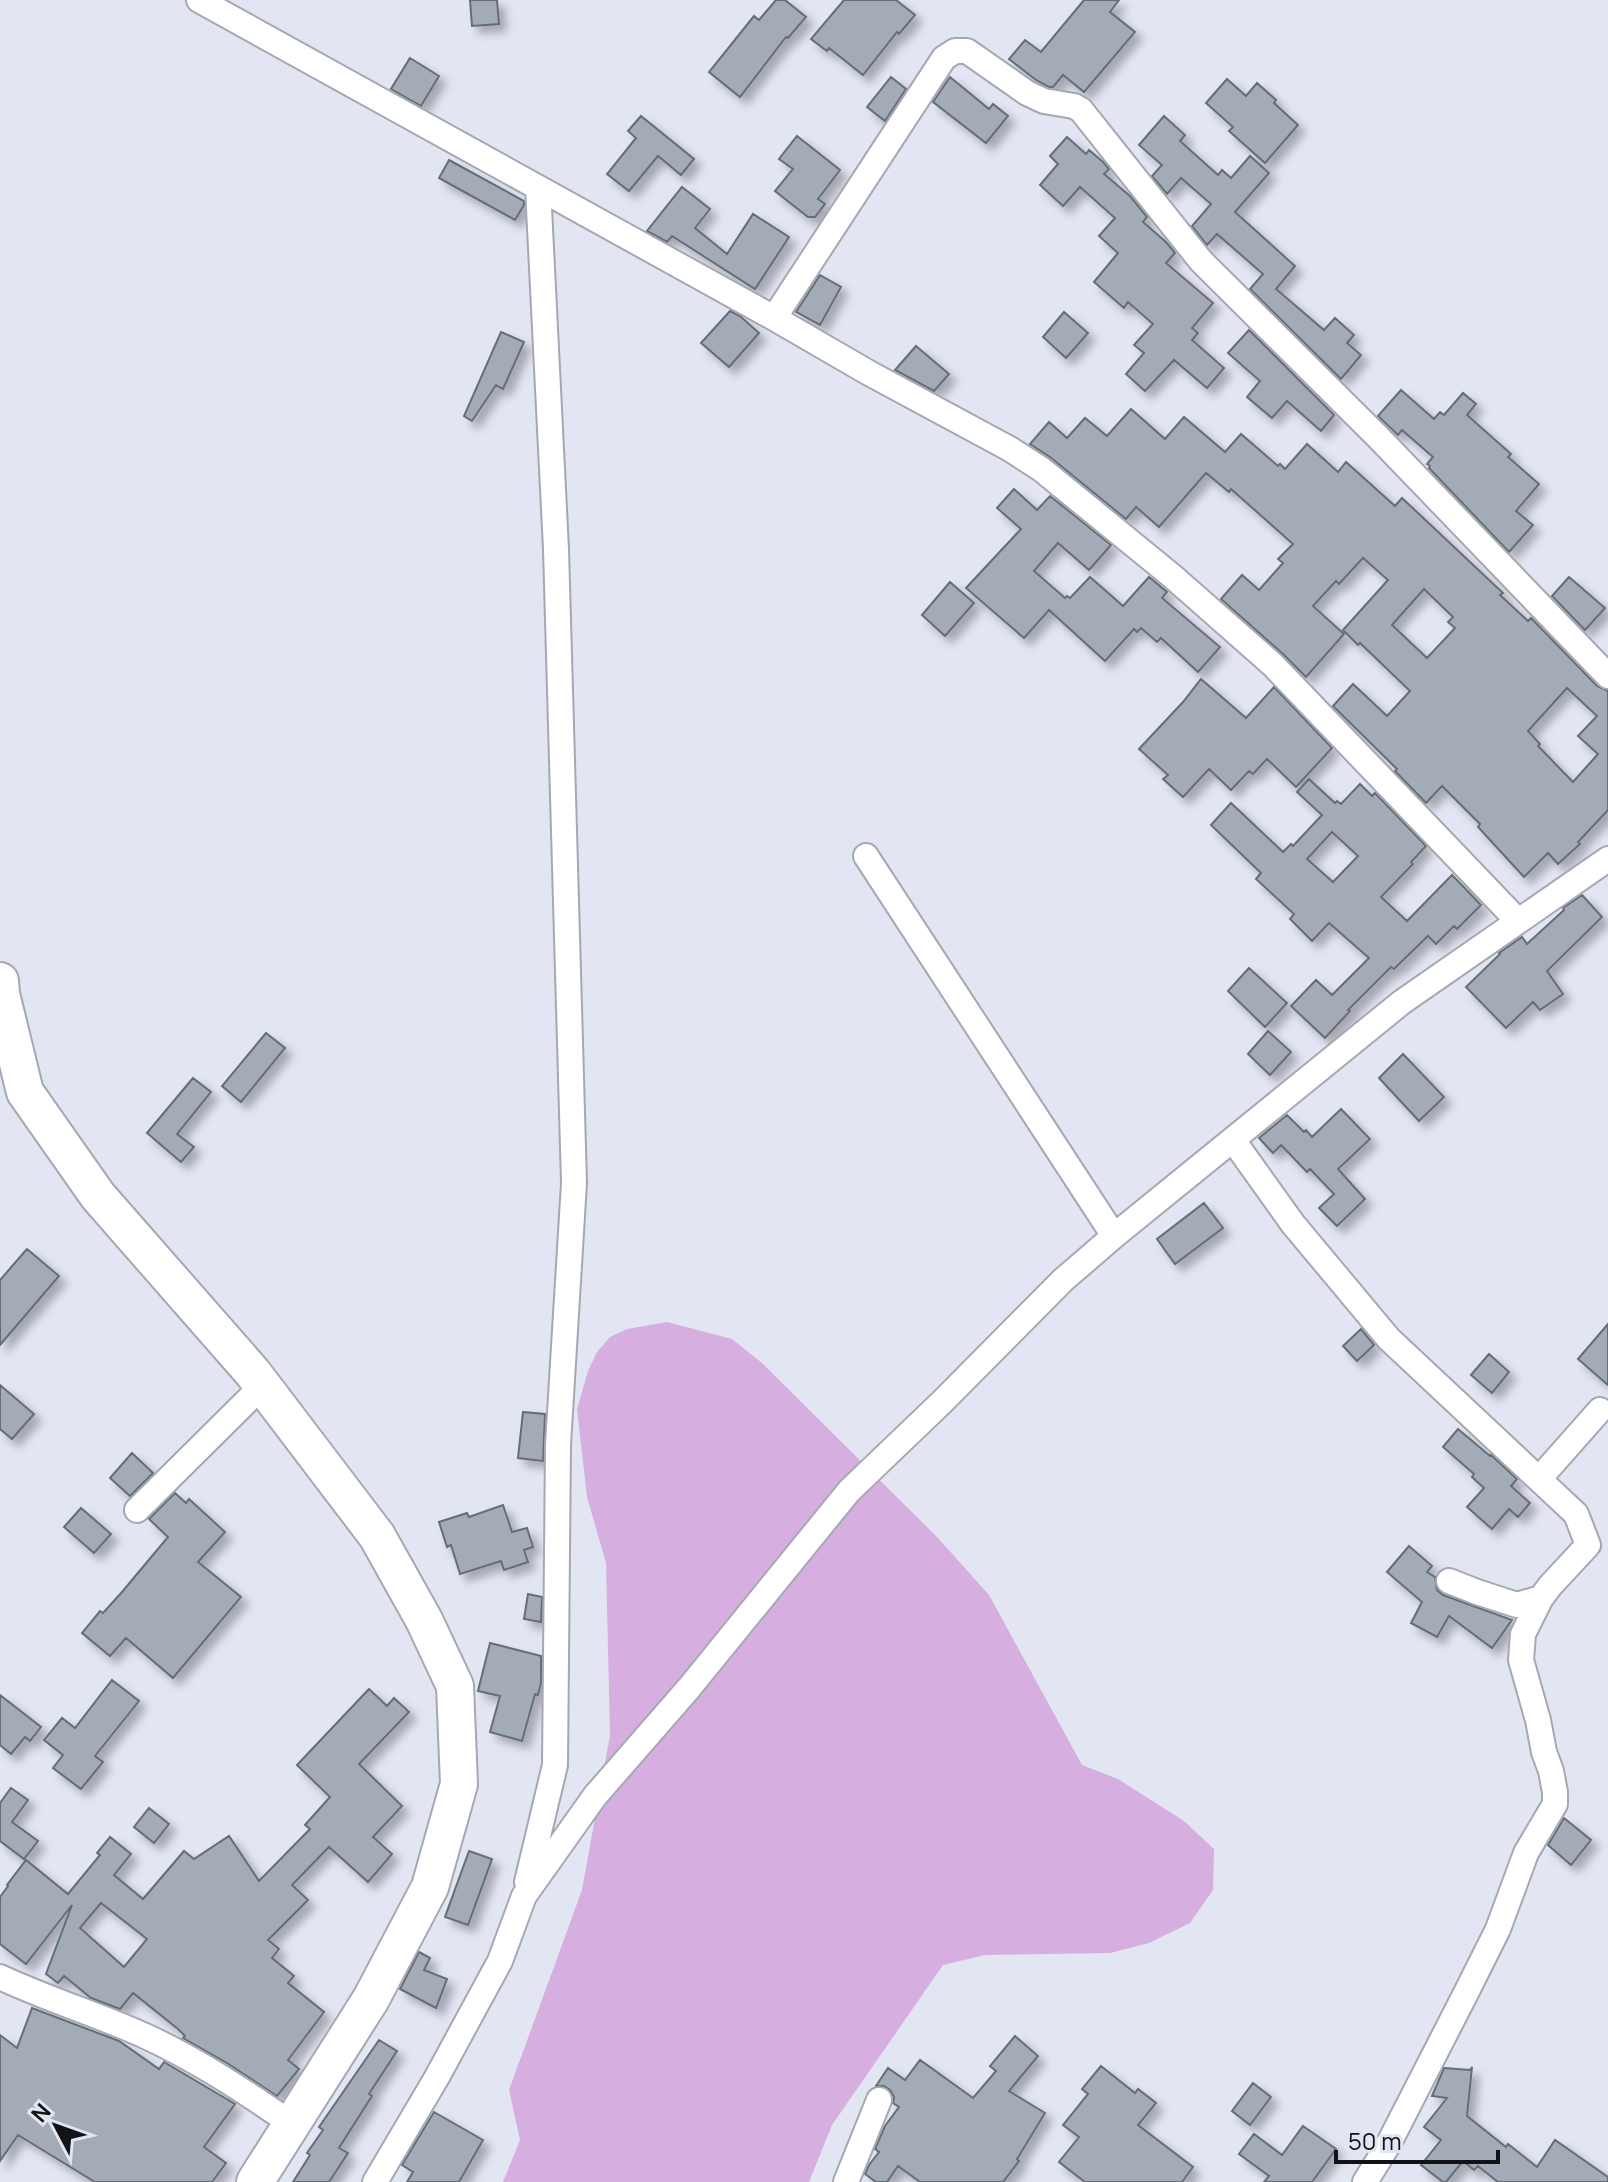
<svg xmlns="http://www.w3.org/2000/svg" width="1608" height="2182" font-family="Manrope,sans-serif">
<defs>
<filter id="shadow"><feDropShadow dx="7" dy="7" stdDeviation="4" flood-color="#0004"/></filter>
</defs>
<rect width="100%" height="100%" fill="#e2e5f2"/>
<path fill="#d7aee0" d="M667,1322L732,1339L762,1363L938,1538L989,1595L1082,1765L1118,1779L1184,1821L1214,1849L1213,1890L1190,1923L1149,1943L1110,1953L985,1955L943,1965L832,2125L809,2182H503L520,2140L509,2090L582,1890L610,1735L606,1563L587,1497L577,1409L588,1371L597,1352L610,1337L627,1329Z"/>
<path fill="#a3acb6" stroke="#656d76" stroke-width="2" fill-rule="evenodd" filter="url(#shadow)" d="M470,0H497L499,24L472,26Z
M776,0H785L806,17L788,38L786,37L740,97L709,72L754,16L759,20Z
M844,0H896L915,15L899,34L897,32L863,75L829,48L827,51L811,39Z
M1084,0H1119L1110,12L1135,32L1084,92L1063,75L1053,87H1049L1036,80L1009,59L1025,40L1041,52Z
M410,58L439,76L421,106L391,89Z
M891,77L906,89L885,121L867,107Z
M950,77L989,109L993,104L1008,116L986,143L933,102Z
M1227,79L1246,96L1257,83L1276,100L1274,103L1298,125L1265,163L1229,131L1233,127L1206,103Z
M641,116L694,159L681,175L658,156L629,191L607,174L636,138L628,131Z
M1164,116L1185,135L1180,141L1218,175L1222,170L1231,178L1250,156L1269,173L1235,212L1295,266L1276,289L1324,330L1335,318L1354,335L1347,343L1361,355L1341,379L1250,289L1263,274L1217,234L1207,245L1192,226L1211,204L1181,178L1167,194L1152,176L1162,165L1139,145Z
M797,136L840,170L818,199L825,204L815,217H808L775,191L793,169L779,159Z
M1067,137L1086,154L1089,150L1103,162L1109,169L1104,174L1130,196L1147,217L1143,222L1166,242L1175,253L1166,263L1213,303L1192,328L1198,333L1192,340L1224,368L1207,388L1174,360L1145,391L1126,374L1144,353L1134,345L1153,324L1128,302L1124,308L1094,282L1118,253L1099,236L1115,218L1080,187L1063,206L1040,185L1058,164L1050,156Z
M449,160L524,201V205L515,220L439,178Z
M682,187L710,209L695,228L727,254L753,214L789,237L755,289L672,236L667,242L647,231Z
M820,275L841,287L820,325L796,312Z
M730,311L740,316L759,333L729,367L701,343Z
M1064,312L1088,333L1066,358L1043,337Z
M1249,330L1334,415L1321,431L1287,401L1272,418L1247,397L1260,381L1228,353Z
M501,332L524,342L503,389L496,385L472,421L464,416Z
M916,346L949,374L934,391L895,370Z
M1401,390L1434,419L1440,412L1444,415L1463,393L1476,404L1467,415L1511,454L1508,457L1539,484L1516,511L1533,525L1509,552L1429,468L1430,466L1427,464L1433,457L1402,430L1398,435L1378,416Z
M1131,409L1165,439L1184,417L1225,452L1241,434L1278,466L1280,464L1285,469L1307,444L1338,472L1346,462L1395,506L1402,498L1503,593L1500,595L1528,621L1531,618L1597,686L1608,691V810L1578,842L1580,844L1558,864L1548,853L1524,877L1478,827L1480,824L1442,786L1426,803L1395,771L1397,769L1333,706L1353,684L1387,716L1410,691L1360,643L1358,645L1343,630L1388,580L1363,558L1339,584L1336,581L1313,606L1344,634L1306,677L1283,654L1221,599L1242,575L1259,590L1283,563L1278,559L1293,544L1231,489L1229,492L1206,473L1159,527L1136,507L1126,519L1050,457L1030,444L1049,422L1067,438L1085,418L1107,436ZM1424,589L1453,617L1448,622L1455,628L1427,658L1392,625ZM1567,688L1597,716L1578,736L1598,754L1573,782L1538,746L1540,744L1528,731Z
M1014,489L1037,510L1050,496L1111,545L1089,570L1058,543L1034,571L1065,598L1067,596L1070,598L1090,577L1123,606L1149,577L1167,592L1162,598L1220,647L1198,672L1161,638L1157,642L1141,628L1137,632L1134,629L1105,661L1049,610L1024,638L966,588L1021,529L997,508Z
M1569,577L1605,608L1585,630L1552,596Z
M950,582L974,603L945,636L922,615Z
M1201,679L1246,718L1274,687L1332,748L1296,787L1267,759L1253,774L1249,771L1231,790L1209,769L1183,797L1163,779L1168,775L1139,749L1183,702Z
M1309,779L1335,803L1337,801L1341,804L1360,784L1372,796L1375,793L1426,846L1411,862L1413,864L1381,897L1407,921L1452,875L1481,905L1457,929L1454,926L1436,944L1428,936L1394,969L1391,967L1348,1010L1350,1011L1325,1038L1291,1006L1316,980L1332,995L1369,958L1329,923L1312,941L1290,919L1294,914L1256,879L1261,873L1211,825L1231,803L1283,852L1291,844L1293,846L1322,815L1297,792ZM1332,832L1358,856L1333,882L1307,859Z
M1582,895L1602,917L1547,971L1563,994L1540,1010L1533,1002L1506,1028L1466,987L1500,954L1499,953L1522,937L1527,944L1564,910L1563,908Z
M1249,968L1287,1003L1265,1027L1228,991Z
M1268,1031L1291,1052L1270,1075L1248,1054Z
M266,1033L285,1048L241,1102L222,1086Z
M1403,1054L1444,1097L1419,1121L1379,1078Z
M193,1078L211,1092L177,1134L194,1147L181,1162L147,1133Z
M1341,1109L1370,1139L1338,1169L1365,1199L1337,1226L1319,1208L1334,1194L1310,1169L1307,1172L1281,1145L1273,1153L1259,1138L1287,1115L1304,1132L1306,1130L1312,1137Z
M1204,1203L1223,1228L1175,1264L1157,1239Z
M27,1249L59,1276L0,1345V1280Z
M1608,1324V1385L1578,1359Z
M1361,1329L1374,1345L1357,1361L1343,1346Z
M1489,1354L1509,1372L1492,1393L1471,1375Z
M0,1385L34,1414L12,1439L0,1429Z
M523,1412L545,1414L543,1461L518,1458Z
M1458,1429L1490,1456L1491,1455L1517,1479L1511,1486L1530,1503L1518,1517L1509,1509L1492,1529L1467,1507L1484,1488L1472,1477L1474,1474L1443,1447Z
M132,1453L153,1473L130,1496L110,1478Z
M175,1493L186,1503L189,1499L225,1532L198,1562L241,1597L173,1678L126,1638L110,1656L82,1633L100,1611L103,1613L122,1592L168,1537L149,1519Z
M503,1505L512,1532L527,1528L533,1547L524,1550L528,1562L504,1570L501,1561L460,1574L451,1545L447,1547L439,1522L467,1513L469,1517Z
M81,1508L111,1534L94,1553L64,1527Z
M1409,1546L1432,1566L1427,1572L1435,1577L1437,1590L1443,1595L1512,1620L1492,1648L1449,1616L1437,1637L1411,1623L1422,1602L1387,1572Z
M528,1594L542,1597L541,1622L524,1619Z
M490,1643L541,1656V1683L538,1695L535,1694L522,1741L490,1732L500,1696L478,1691Z
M112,1680L139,1701L95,1756L103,1762L81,1789L53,1768L63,1755L44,1740L62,1718L75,1728Z
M369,1689L387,1706L394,1698L409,1712L359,1764L402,1806L373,1837L392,1854L368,1882L329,1847L292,1885L308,1900L268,1940L279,1949L272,1958L294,1976L288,1983L324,2012L288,2060L299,2069L277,2096L227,2063L183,2038L185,2036L178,2029L133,1993L120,2009L91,1998L64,1976L58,1983L46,1974L72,1905L26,1964L0,1944V1897L8,1886L7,1885L26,1860L68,1894L100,1855L97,1853L110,1837L131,1854L114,1875L143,1899L184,1851L194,1859L229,1836L259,1881L310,1829L305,1825L330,1797L297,1765ZM101,1903L147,1939L124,1967L80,1928Z
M0,1695L41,1727L30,1741L25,1737L11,1754L0,1745Z
M11,1788L28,1800L12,1822L38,1841L24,1859L0,1841V1803Z
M149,1808L169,1824L154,1843L134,1827Z
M1564,1818L1591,1840L1571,1865L1548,1845Z
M469,1851L492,1859L468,1925L445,1917Z
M419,1952L430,1958L424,1970L447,1979L436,2008L400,1989Z
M32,2008L119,2041L159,2069L164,2062L235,2104L204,2147L226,2163L212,2182H95L18,2135L0,2161V2035L17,2048Z
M1015,2036L1038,2056L1009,2091L1045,2113L1017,2159L1019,2161L1003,2182H920L898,2166L887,2182H876L865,2174L869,2165L879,2152L875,2149L885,2126L899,2107L893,2103L894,2097L890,2090L884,2086H876L888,2068L905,2080L920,2060L973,2098L996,2071L990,2066Z
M379,2040L397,2051L369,2094L372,2096L339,2148L348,2153L329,2182H293L310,2155L307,2153L323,2130L319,2127Z
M1101,2066L1135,2093L1138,2089L1156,2103L1138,2125L1193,2167L1182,2182H1085L1059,2162L1079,2137L1063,2125L1088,2094L1082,2089Z
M1472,2067L1467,2116L1506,2147L1508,2144L1537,2167L1555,2140L1608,2177V2182H1498L1478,2166L1474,2170L1463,2161L1446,2182H1443L1421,2165L1441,2140L1424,2127L1447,2098L1432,2096L1444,2068L1470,2070Z
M1253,2083L1271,2097L1250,2125L1232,2111Z
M434,2112L483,2140L459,2182H407L413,2172L402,2165Z
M1303,2126L1336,2149L1312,2182H1264L1269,2176L1239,2154L1254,2134L1282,2155Z"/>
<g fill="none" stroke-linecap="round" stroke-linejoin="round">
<defs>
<path id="minor" d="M199,0L774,318L869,373L1010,449L1041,469L1172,576L1273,665L1518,921
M774,318L944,58L955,51H967L1027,93L1044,101L1074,106L1081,110L1201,261L1378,437L1608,676
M866,856L1114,1236
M1233,1140L1293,1224L1389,1339L1576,1514L1588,1545L1550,1586L1541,1598L1517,1605L1477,1592L1449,1581
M1539,1479L1600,1410
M137,1510L263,1385
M527,1882L555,1765L558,1445L574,1183L556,549L538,188
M0,1977C47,1999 96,2014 143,2035C196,2059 244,2091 292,2124
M375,2182L437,2077L500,1961L524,1896L595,1796L689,1688L849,1491L942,1402L1063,1280L1114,1236L1402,1002L1608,859
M846,2182L879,2100
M1365,2182L1388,2145L1467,1991L1498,1929L1526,1853L1555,1804V1792L1551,1771L1544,1752L1538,1720L1521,1660L1523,1634L1541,1598"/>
<path id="highway" d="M0,981L1,994L25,1092L98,1196L253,1373L377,1536L424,1620L455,1686L459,1784L430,1887L371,1999L255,2182"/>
</defs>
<use href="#minor" stroke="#a5a8b4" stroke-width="28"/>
<use href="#highway" stroke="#a5a8b4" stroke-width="40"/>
<use href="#minor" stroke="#fff" stroke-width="24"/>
<use href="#highway" stroke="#fff" stroke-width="36"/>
</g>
<g transform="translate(56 2126) rotate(311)" stroke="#e2e5f2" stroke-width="6" paint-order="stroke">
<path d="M0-6L14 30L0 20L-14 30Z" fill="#121317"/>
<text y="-12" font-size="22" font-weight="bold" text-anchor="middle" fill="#121317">N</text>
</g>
<path d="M1336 2150v12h162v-12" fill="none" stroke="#121317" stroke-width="4"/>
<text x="1348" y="2150" font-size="24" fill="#121317" stroke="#e2e5f2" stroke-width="6" paint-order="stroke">50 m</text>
</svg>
